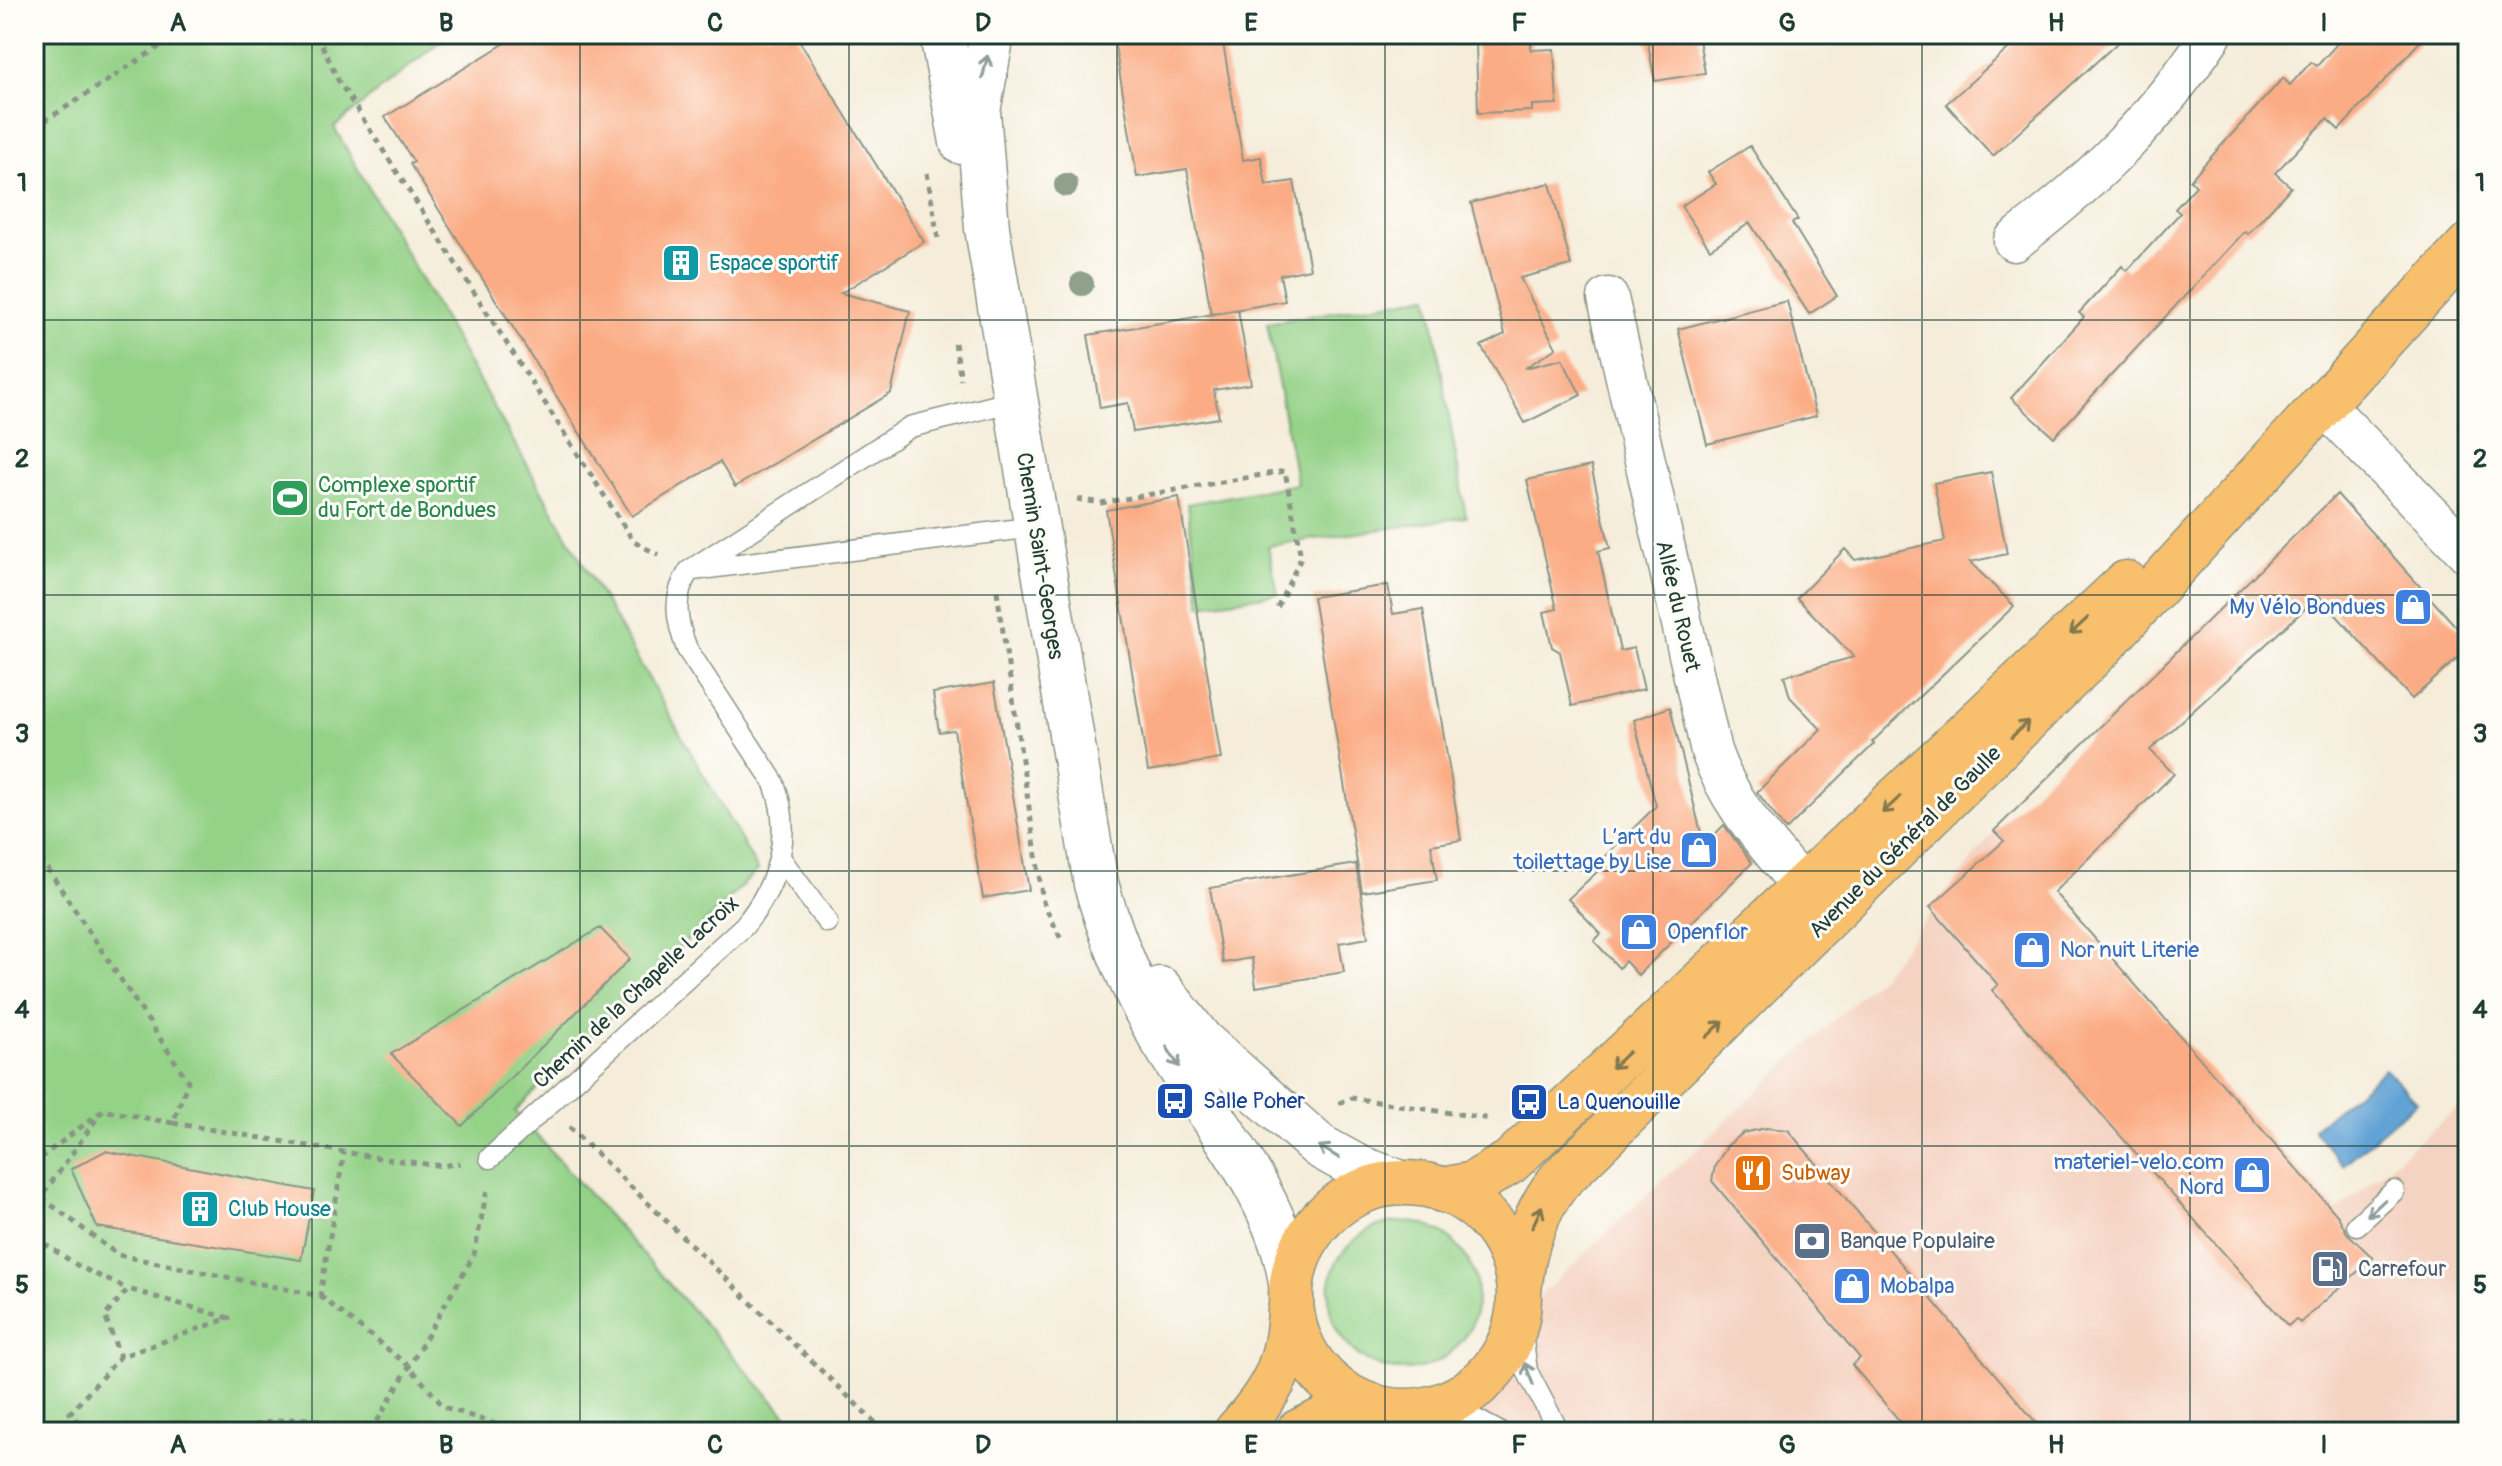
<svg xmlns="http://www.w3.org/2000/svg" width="2502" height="1466" font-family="Pangolin,sans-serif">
<rect width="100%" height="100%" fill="#fdfcf7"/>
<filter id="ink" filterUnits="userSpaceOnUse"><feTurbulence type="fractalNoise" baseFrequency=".0125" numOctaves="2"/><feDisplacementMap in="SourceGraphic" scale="16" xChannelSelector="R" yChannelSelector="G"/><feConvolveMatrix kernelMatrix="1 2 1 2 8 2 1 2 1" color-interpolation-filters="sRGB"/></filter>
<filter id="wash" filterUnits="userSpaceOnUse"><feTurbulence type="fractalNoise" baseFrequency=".006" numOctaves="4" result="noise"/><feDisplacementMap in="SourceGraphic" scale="32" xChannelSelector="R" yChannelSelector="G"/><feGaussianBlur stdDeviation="1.8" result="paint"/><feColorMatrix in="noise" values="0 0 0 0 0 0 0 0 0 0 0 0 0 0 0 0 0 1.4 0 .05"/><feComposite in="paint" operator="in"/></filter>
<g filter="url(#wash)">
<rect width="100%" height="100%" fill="#f5edda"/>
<path fill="#f5d3c2" d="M1993,833L2337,1211L2468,1099V1432H1407L1540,1296L1882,975Z"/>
<path fill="#94d288" stroke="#5a885e" stroke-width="2" d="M34,34H449L334,127L758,870L515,1111L801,1432H34Z
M1429,296L1466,517L1268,546L1278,594L1201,605L1187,504L1297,484L1267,323Z
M1329 1296a74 74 0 1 1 148 0a74 74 0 1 1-148 0Z"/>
<path fill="#62a3d5" stroke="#407084" stroke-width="2" d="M2385,1069L2417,1102L2343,1165L2313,1129Z"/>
<g id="blocks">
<path fill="#fbac84" d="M520,34H795L924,242L841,293L910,311L891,393L735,487L720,462L632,516L410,164L414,162L385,117Z
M1113,34H1196L1198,47L1223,43L1243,160L1261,157L1266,185L1294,181L1310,269L1280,275L1285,301L1211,314L1187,169L1137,177Z
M1646,34H1698L1705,73L1655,81Z
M2025,34H2127L1993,156L1946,104Z
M2346,34H2427L2339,130L2327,119L2275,173L2291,187L2248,234L2245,231L2054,437L2011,398L2084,317L2079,313L2122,266L2127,271L2180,213L2175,209L2196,186L2190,180L2283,78L2290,85L2311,62L2317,66Z
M1531,40V50L1554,49L1557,104L1532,105V111L1478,113L1476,43Z
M1750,146L1798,220L1792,223L1837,296L1809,314L1750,223L1710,249L1681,206L1716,184L1708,172Z
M1550,183L1571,265L1520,278L1556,348L1525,368L1562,359L1581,395L1525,423L1481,346L1505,334L1471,203Z
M1787,301L1816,416L1707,444L1678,329Z
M1238,310L1251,384L1214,390L1219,418L1133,432L1128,403L1100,408L1088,335Z
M1591,466L1610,548L1598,551L1620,651L1634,648L1644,689L1572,706L1560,652L1552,647L1544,612L1557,609L1527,480Z
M1991,472L2007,554L1970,562L2014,606L1872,742L1874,744L1786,830L1757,792L1821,729L1790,697L1784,676L1854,657L1797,598L1845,549L1855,560L1945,541L1934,483Z
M2337,494L2468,640V649L2412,699L2319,596L2150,750L2174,774L2054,892L2338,1216L2347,1233L2373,1258L2300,1323L2296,1319L2288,1326L1992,990L1998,985L1930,907L2004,841L1994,831Z
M1179,497L1221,759L1148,771L1106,510Z
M1388,585L1393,614L1423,609L1461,840L1431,845L1437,880L1362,892L1313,597Z
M994,683L1029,890L983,898L954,730L939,732L933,693Z
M1670,707L1704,845L1724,825L1752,863L1638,975L1625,961L1619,968L1594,941L1601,934L1568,899L1599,870L1595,866L1656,806L1634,720Z
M1356,864L1368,938L1339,943L1344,972L1256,987L1252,958L1223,963L1210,888Z
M600,928L630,959L462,1126L391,1054Z
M1766,1128L1788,1130L2044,1432H1909L1852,1365L1860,1358L1712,1181L1715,1166L1727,1146L1743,1133Z
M105,1151L314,1191L301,1260L97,1227L71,1169Z"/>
</g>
</g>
<g filter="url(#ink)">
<use href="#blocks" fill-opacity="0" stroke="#8a9587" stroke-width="2"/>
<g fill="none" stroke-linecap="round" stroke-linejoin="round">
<defs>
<path id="service" d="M693,570L1035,527
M781,859L827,922
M490,1158L744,926C779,884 794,832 773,781L687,649C676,621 672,596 689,571L910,427L1014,401
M2357,1225L2394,1191
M1519,1311L1527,1371L1559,1432
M1427,1410L1471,1417L1499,1432"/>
<path id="minor" d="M2014,241C2097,177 2154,121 2212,34
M1608,298L1711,751C1730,806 1767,843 1803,888
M2322,403L2468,553"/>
<path id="tertiary" d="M942,34L962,142
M992,34L978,111L987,228L1096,884C1112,940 1133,991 1163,1041C1208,1116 1279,1196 1291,1283
M1160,989L1201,1041L1319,1146L1357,1167L1401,1183"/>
<path id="primary" d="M1291 1297a114 114 0 1 1 228 0a114 114 0 1 1-228 0Z
M1442,1190L1473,1184L1510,1162L2126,583
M1519,1292C1523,1251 1533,1214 1559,1181L2104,644L2468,246
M1236,1432C1273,1391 1287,1366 1290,1310
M1298,1432L1327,1418L1373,1407"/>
</defs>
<use href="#service" stroke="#8a9587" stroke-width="23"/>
<use href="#minor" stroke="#8a9587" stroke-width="43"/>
<use href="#tertiary" stroke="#8a9587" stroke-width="47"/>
<use href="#primary" stroke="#8a9587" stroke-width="47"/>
<path stroke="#8a9587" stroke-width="5" stroke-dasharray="6 6" stroke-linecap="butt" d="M317,34L338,80L634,542L659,555
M34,128L179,34
M927,173L938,238
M955,343L961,380
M1077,499L1101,503L1285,471L1301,558L1275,612
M997,591L1043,902L1062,941
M34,848L188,1081L173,1123L103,1110L34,1163
M1339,1103L1352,1098L1491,1119
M103,1110L41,1197L118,1255L320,1296L344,1152
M173,1123L385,1159L443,1166L460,1163
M569,1127L885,1432
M34,1237L80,1267L128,1289
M320,1296L409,1366L444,1407L519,1432
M87,1432L70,1413L120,1357L229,1318L128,1289L105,1316L120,1357
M231,1432C266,1422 312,1408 343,1432
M371,1432L474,1255L487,1190"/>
<use href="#service" stroke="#fff" stroke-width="20"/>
<use href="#minor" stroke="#fff" stroke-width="40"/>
<use href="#tertiary" stroke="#fff" stroke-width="44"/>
<use href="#primary" stroke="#f8bf6c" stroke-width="44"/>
</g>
<g fill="#8fa18a">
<circle cx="1066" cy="185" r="12"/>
<circle cx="1082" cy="284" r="12"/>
</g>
<defs><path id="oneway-shaft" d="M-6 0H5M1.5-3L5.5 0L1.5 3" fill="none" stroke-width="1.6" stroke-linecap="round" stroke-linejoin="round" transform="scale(2)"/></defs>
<g stroke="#8f9e9a">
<use href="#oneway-shaft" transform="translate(985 67) rotate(-77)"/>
<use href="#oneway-shaft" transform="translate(1173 1057) rotate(58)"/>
<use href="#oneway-shaft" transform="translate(1329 1152) rotate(-149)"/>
<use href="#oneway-shaft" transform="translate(2376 1208) rotate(137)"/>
<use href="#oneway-shaft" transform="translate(1529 1374) rotate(-111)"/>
</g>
<g stroke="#81784d">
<use href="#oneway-shaft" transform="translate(2079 626) rotate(137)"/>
<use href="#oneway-shaft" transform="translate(2020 729) rotate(-45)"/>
<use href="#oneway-shaft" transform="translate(1891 805) rotate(137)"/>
<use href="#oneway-shaft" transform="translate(1715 1029) rotate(-44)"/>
<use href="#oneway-shaft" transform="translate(1620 1060) rotate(137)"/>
<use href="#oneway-shaft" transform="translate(1537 1217) rotate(-65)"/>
</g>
</g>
<path fill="none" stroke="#1f3d34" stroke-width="2" stroke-opacity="0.55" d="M312,34V1432M580,34V1432M849,34V1432M1117,34V1432M1385,34V1432M1653,34V1432M1922,34V1432M2190,34V1432M34,320H2468M34,595H2468M34,871H2468M34,1146H2468"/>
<defs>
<symbol id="building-square" viewBox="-11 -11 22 22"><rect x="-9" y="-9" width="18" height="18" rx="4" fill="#0f9aa8" stroke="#fdfcf7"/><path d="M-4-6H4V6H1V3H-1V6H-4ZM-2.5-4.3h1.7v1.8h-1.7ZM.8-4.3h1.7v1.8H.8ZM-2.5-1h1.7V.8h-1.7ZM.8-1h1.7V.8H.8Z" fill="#fff"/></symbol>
<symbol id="stadium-square" viewBox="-11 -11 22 22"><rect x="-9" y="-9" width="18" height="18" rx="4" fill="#2e9e5b" stroke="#fdfcf7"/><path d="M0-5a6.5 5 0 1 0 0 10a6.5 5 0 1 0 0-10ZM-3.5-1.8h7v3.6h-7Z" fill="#fff"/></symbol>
<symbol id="shop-square" viewBox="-11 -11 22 22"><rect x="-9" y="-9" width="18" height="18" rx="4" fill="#3f7fe0" stroke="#fdfcf7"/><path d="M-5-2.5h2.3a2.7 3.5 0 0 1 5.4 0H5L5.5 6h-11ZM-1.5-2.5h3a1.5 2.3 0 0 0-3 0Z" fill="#fff"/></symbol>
<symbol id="bus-square" viewBox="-11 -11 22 22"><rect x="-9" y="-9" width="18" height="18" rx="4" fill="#1a4fb4" stroke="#fdfcf7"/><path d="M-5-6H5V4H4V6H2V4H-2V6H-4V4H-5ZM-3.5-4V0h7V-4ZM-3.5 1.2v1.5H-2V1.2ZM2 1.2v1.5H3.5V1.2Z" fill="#fff"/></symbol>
<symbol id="restaurant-square" viewBox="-11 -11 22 22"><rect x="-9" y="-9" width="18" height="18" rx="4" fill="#e8710a" stroke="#fdfcf7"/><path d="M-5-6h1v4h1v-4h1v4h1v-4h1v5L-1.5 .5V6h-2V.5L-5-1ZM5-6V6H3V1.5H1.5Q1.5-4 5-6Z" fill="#fff"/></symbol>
<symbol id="bank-square" viewBox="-11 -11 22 22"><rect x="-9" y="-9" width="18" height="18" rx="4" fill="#5c6f8a" stroke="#fdfcf7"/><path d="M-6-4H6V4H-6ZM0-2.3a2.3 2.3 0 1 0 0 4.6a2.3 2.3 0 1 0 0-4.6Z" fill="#fff"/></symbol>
<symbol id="fuel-square" viewBox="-11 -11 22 22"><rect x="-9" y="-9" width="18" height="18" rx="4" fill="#5c6f8a" stroke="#fdfcf7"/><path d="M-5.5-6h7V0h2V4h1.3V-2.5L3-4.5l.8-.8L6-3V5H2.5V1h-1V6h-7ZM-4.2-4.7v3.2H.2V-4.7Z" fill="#fff"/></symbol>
</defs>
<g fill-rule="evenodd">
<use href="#building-square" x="659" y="241" width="44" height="44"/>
<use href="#stadium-square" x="268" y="476" width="44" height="44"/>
<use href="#shop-square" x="2391" y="585" width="44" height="44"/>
<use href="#shop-square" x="1677" y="828" width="44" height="44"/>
<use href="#shop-square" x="1617" y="910" width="44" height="44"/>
<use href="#shop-square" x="2010" y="928" width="44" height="44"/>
<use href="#bus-square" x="1153" y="1079" width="44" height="44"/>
<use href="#bus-square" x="1507" y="1080" width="44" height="44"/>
<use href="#restaurant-square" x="1731" y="1151" width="44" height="44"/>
<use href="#shop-square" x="2230" y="1153" width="44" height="44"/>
<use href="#building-square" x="178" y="1187" width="44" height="44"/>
<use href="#bank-square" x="1790" y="1219" width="44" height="44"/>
<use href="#fuel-square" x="2308" y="1247" width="44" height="44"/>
<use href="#shop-square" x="1830" y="1264" width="44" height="44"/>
</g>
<g text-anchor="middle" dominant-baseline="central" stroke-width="6" stroke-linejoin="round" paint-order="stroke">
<g font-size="22" fill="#0d838f" stroke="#fdfcf7" text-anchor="start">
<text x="709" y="263">Espace sportif</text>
<text x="228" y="1209">Club House</text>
</g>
<g font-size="22" fill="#27864d" stroke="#fdfcf7" text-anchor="start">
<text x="318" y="485">Complexe sportif<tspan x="318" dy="25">du Fort de Bondues</tspan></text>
</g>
<g font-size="22" fill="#1f3d34" stroke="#fdfcf7">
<text transform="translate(1040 556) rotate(81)">Chemin Saint-Georges</text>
<text transform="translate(1678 606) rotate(77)">Allée du Rouet</text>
<text transform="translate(1905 842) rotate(-45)">Avenue du Général de Gaulle</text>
<text transform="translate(636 992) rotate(-43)">Chemin de la Chapelle Lacroix</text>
</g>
<g font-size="22" fill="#366cbe" stroke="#fdfcf7" text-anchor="end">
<text x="2385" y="607">My Vélo Bondues</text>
<text x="1671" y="837">L’art du<tspan x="1671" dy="25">toilettage by Lise</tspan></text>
<text x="1667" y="932" text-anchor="start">Openflor</text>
<text x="2060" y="950" text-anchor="start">Nor nuit Literie</text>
<text x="2224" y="1162">materiel-velo.com<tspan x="2224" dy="25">Nord</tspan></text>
<text x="1880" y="1286" text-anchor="start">Mobalpa</text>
</g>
<g font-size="22" fill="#164399" stroke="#fdfcf7" text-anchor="start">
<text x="1203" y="1101">Salle Poher</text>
<text x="1557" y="1102">La Quenouille</text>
</g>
<g font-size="22" fill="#c56008" stroke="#fdfcf7" text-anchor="start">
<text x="1781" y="1173">Subway</text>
</g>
<g font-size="22" fill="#4e5e75" stroke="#fdfcf7" text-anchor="start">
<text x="1840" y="1241">Banque Populaire</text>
<text x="2358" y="1269">Carrefour</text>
</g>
</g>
<rect width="2502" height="1466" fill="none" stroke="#fdfcf7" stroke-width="88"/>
<rect x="44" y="44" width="2414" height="1378" fill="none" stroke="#1f3d34" stroke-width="3"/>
<g font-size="26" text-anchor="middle" font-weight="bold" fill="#1f3d34">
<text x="178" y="31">A</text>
<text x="446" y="31">B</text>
<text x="715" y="31">C</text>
<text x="983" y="31">D</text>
<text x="1251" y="31">E</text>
<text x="1519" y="31">F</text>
<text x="1787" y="31">G</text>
<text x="2056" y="31">H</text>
<text x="2324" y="31">I</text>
<text x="22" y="191">1</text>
<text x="2480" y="191">1</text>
<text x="22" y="467">2</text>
<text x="2480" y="467">2</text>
<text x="22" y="742">3</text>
<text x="2480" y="742">3</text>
<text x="22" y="1018">4</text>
<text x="2480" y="1018">4</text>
<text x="22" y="1293">5</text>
<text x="2480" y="1293">5</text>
<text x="178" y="1453">A</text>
<text x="446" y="1453">B</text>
<text x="715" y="1453">C</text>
<text x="983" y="1453">D</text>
<text x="1251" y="1453">E</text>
<text x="1519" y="1453">F</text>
<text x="1787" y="1453">G</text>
<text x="2056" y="1453">H</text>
<text x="2324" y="1453">I</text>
</g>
</svg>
